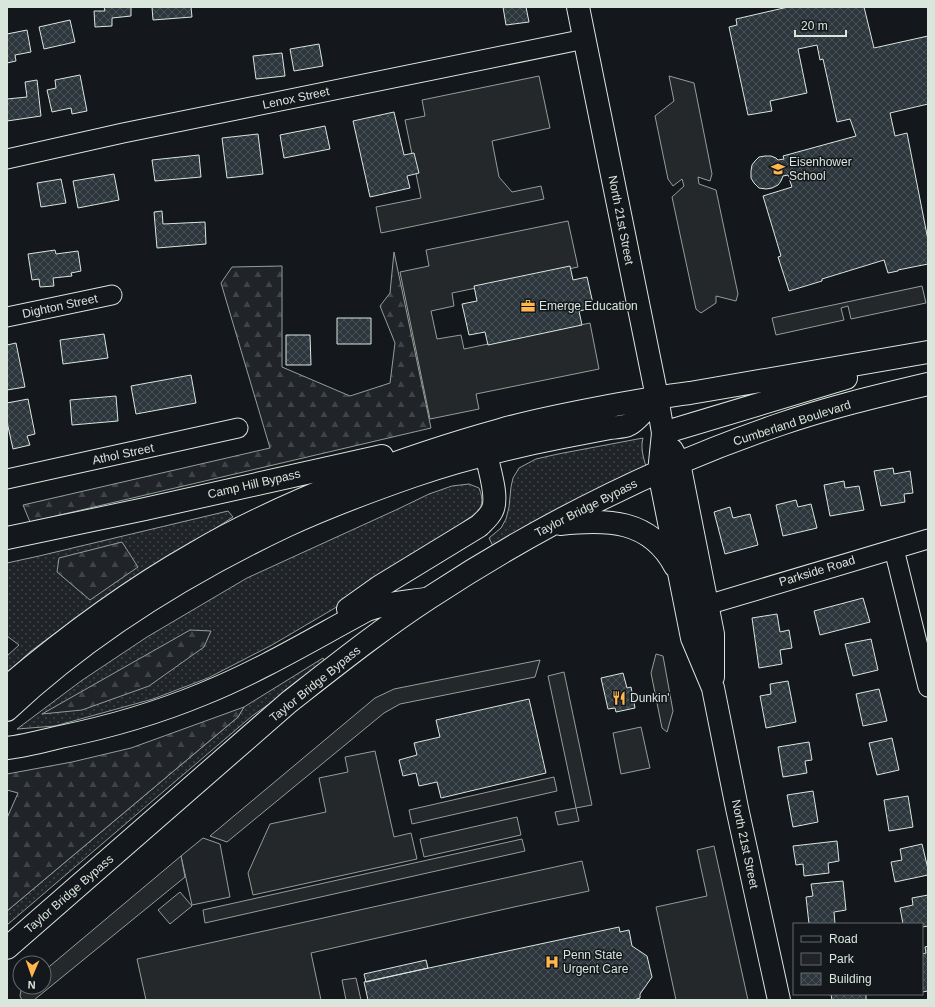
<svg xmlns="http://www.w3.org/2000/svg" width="935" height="1007" font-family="Arial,sans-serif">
<defs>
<pattern id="grass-dots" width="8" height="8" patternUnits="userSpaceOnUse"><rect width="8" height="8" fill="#202428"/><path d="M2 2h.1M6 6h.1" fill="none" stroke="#404447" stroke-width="1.8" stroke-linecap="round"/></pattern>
<pattern id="forest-firs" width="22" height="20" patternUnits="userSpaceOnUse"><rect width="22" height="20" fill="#202428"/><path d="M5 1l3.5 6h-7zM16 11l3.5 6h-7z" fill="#404447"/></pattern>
<pattern id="building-cross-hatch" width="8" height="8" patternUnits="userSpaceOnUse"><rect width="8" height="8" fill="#2c363c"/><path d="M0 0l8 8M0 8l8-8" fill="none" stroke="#4a5358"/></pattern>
</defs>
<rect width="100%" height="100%" fill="#14181c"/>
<path fill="url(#grass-dots)" stroke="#939e99" d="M643,438C640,449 644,459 647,470L494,548L489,538L501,528L506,519L509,507L511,487L513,478L519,468L536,459L558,454Z
M469,484L479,488C490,515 467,514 455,530L340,605L272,645L208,678L153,699L55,726L17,729L81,681L147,637L247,578L398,509L429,494L452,486Z
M228,511L233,517L83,613L31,651L7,673V656L19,645L7,636V563L39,556Z
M323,658L326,664L252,716L7,925V911L238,717L244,707Z"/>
<path fill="url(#forest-firs)" stroke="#939e99" d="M394,252L431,428L30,522L23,505L270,448L221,283L232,267L282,266V367L350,396L390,383L395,343L380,306L390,293Z
M122,542L138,567L90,600L57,572L59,558Z
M190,630L211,631L204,647L149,686L82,710L42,714Z
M244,707L238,717L7,911V818L18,793L7,790V774L72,762L131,748Z"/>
<path fill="#202428" stroke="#939e99" d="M203,838L220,844L230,897L192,905L181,856Z"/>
<path fill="#24282b" stroke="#939e99" d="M539,76L550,128L492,141L499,177L512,192L541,186L544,199L381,233L376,207L421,198L405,120L425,116L422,100Z
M669,76L694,83L712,174L710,181L698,177L699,184L716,190L738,294L736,301L716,296V303L701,313L696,309L672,197L684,186L682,179L673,186L668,179L655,116L674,101Z
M568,221L578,267L452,293L454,306L431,311L437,339L461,335L464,349L590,323L599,369L476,394L479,409L430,419L400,272L429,266L426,250Z
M922,286L926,303L851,319L848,306L841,308L844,320L776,335L772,318Z
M656,654L663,656L673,711L667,732L662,728L651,673Z
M540,660L535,677L400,704L384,713L227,842L210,836L375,698L394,689Z
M564,672L592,805L576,808L579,821L558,825L555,812L576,808L548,676Z
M641,727L650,768L621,774L613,733Z
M375,751L394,837L411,833L417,859L253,895L248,873L270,824L326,812L319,778L348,772L345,757Z
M554,777L557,791L412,824L409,810Z
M517,817L521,835L424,857L420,839Z
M522,839L525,851L205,923L203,910Z
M714,846L748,1000H676L656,907L707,896L697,850Z
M181,856L185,877L34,1000H22L20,996L21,990L25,987H44V971Z
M582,861L589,891L514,907L311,953L321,1000H146L137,959Z
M180,892L192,906L170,924L158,910Z
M356,978L361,1000H346L342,980Z"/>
<path fill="url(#building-cross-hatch)" stroke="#d8e6dc" d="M104,7H131V16L112,18V26L95,27L94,11H105Z
M152,7H191L192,17L153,20Z
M503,7H526L529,22L506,25Z
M788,7H864L874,48L928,36V104L890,113L895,136L907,133L928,240V264L898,270V271L888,273L884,260L822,279V281L789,291L778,257L781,256L763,196L792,187L788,175L783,176L781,181L778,185L772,188L766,189L759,188L754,183L751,178V171L752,165L755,161L759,157L765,156H771L776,158L778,160L784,159L783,156L856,136L850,119L837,122L823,59L820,60L817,45L798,49L807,93L770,101L772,111L748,115L729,27L737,25L736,19Z
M70,20L75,42L44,49L39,27Z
M27,30L31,52L15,55L16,61L7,63V34Z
M319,44L323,66L294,71L290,49Z
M282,53L285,76L256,79L253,56Z
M80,75L87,111L72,114L71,108L52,112L47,90L56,88L55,80Z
M37,80L41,116L7,121V99L27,97L25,82Z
M394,112L404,155L414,153L419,173L407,176L410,188L370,197L353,121Z
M325,126L330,149L284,158L280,135Z
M258,134L263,174L227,178L222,138Z
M199,155L201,177L155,181L152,160Z
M114,174L119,200L78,208L73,181Z
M61,179L66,203L41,207L37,183Z
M162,211L163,224L205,222L206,244L157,248L154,212Z
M55,250L56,254L78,251L81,271L71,273L72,276L53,278L54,286L40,287L39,279L32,280L28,254Z
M570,266L573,280L587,277L594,308L579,311L582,325L488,345L485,332L469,335L462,304L477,301L474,286Z
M337,318H371V344H337Z
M104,334L108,358L63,364L60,340Z
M286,335H310L311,365H286Z
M16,343L25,387L7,390V345Z
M191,375L196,403L136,414L131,386Z
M116,396L118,421L72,425L70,400Z
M28,399L35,434L27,436L30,445L13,449L7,422V403Z
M893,468L894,474L910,471L913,493L904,494L905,502L881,506L874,471Z
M844,481L845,488L859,486L864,510L830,516L824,485Z
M796,500L798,507L811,504L817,528L783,536L776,505Z
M730,507L733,518L750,514L758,545L725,554L714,512Z
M863,598L870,622L820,635L814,611Z
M777,614L780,632L789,630L792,648L780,650L782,664L759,668L752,618Z
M871,639L878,670L853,676L845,644Z
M623,673L627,688L631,687L635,708L616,712L615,708L608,709L601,678Z
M788,681L796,722L766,728L760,696L771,694L770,684Z
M879,689L887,721L863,726L856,694Z
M529,699L546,773L441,798L437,782L419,786L416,773L403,776L399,760L417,755L414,743L440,737L436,720Z
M892,738L899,770L877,775L869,743Z
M809,742L812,760L805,761L807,773L783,777L778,747Z
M813,791L818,822L793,827L787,795Z
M908,796L913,827L889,831L884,800Z
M837,841L839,861L828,863L829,873L804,876L803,864L796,865L793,846Z
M922,844L928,869V875L895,882L891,862L902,860L900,849Z
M843,881L846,910L834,912L835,924H809L806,897L813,896L811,884Z
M928,895V926L922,927V924H903L900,908L913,905L912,898Z
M619,927L620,932L629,930L632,946L647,956L652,977L640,994V998L634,1000H368L364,982Z
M928,946V991L922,992V954L926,953L925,947Z
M426,960L428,968L366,982L364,974Z
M831,994H866V1000H832Z"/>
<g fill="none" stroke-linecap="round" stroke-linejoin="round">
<defs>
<path id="minor" d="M7,159L123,133L585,39
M7,317L112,295
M7,479L238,428
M894,549L928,687
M707,605L928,539"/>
<path id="major" d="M578,7L657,397L663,433L659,472L692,638L713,688L737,808L779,1000
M663,433L846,378
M672,450L679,463L713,634V677
M560,524C607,519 650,519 675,566
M7,538L145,509L382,456
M348,609L379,587L479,526C484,521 489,517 492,511C499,498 489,469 486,454
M7,687C66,637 128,591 195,553C244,524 296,501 349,480C399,461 449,444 500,430C531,421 562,415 593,409C625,403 657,397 690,393L928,352
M7,710C87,635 187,573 286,526C327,507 370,491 413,476C462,459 512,447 563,437C579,434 594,431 610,428C616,427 623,427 628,425C635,423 651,403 657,397
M7,748C25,746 43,741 60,737C109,727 157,713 203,694C260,671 313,639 367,610C386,603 405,602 425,599
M7,948L289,702C335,666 380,630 429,598C537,527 655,467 778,425C827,408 877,396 928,384"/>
</defs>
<use href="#minor" stroke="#d8e6dc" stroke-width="21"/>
<use href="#major" stroke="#d8e6dc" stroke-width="24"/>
<use href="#minor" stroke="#14181c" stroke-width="19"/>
<use href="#major" stroke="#14181c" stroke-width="22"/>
</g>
<defs>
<symbol id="school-bare" viewBox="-9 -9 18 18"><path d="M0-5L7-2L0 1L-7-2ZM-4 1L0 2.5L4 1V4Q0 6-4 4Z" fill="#ffb74d" stroke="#14181c" stroke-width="2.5" paint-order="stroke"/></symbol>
<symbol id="office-bare" viewBox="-9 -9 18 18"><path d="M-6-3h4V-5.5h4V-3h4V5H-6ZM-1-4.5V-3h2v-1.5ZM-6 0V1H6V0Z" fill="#ffb74d" stroke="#14181c" stroke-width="2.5" paint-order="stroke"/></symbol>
<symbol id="restaurant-bare" viewBox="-9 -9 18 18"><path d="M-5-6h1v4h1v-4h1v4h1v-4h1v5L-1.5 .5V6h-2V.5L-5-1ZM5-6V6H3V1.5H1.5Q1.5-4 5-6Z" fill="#ffb74d" stroke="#14181c" stroke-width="2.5" paint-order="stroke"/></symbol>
<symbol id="hospital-bare" viewBox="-9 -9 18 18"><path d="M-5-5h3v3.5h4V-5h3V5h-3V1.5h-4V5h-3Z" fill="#ffb74d" stroke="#14181c" stroke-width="2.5" paint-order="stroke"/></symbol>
</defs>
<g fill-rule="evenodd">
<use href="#school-bare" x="768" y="159" width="20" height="20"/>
<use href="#office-bare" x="518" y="296" width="20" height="20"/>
<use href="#restaurant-bare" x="609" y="688" width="20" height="20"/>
<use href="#hospital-bare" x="542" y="952" width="20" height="20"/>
</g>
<g text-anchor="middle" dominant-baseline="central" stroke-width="3" stroke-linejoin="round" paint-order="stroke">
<g font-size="12" fill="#d8e6dc" stroke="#14181c">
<text transform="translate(296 98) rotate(-12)">Lenox Street</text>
<text transform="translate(621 220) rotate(79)">North 21st Street</text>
<text transform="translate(60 306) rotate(-12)">Dighton Street</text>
<text transform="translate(792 423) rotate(-18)">Cumberland Boulevard</text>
<text transform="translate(123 454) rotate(-12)">Athol Street</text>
<text transform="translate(254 484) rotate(-13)">Camp Hill Bypass</text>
<text transform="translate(586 508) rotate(-27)">Taylor Bridge Bypass</text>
<text transform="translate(817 571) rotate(-17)">Parkside Road</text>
<text transform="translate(315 684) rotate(-39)">Taylor Bridge Bypass</text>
<text transform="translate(745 844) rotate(78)">North 21st Street</text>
<text transform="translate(69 894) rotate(-41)">Taylor Bridge Bypass</text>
</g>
<g font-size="12" fill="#d8e6dc" stroke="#14181c" text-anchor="start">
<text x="789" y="162">Eisenhower<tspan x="789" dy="14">School</tspan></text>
<text x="539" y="306">Emerge Education</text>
<text x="630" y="698">Dunkin'</text>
<text x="563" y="955">Penn State<tspan x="563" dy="14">Urgent Care</tspan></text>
</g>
</g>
<rect width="935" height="1007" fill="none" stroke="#d8e6dc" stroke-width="16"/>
<rect x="793" y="923" width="130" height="72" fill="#14181c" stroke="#626a69"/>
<rect x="801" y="936" width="20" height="6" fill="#14181c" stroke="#626a69"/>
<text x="829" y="943" font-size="12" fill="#d8e6dc">Road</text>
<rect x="801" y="953" width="20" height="12" fill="#202428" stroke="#626a69"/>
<text x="829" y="963" font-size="12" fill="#d8e6dc">Park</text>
<rect x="801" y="973" width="20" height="12" fill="url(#building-cross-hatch)" stroke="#626a69"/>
<text x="829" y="983" font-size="12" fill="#d8e6dc">Building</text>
<g transform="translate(32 975) rotate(182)"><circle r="19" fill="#14181c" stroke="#626a69"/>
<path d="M0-3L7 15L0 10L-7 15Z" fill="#ffb74d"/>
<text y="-6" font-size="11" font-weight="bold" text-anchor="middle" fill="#d8e6dc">N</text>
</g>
<path d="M795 30v6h51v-6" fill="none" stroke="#d8e6dc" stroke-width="2"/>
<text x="801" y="30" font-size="12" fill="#d8e6dc" stroke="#14181c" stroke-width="3" paint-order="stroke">20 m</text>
</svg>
